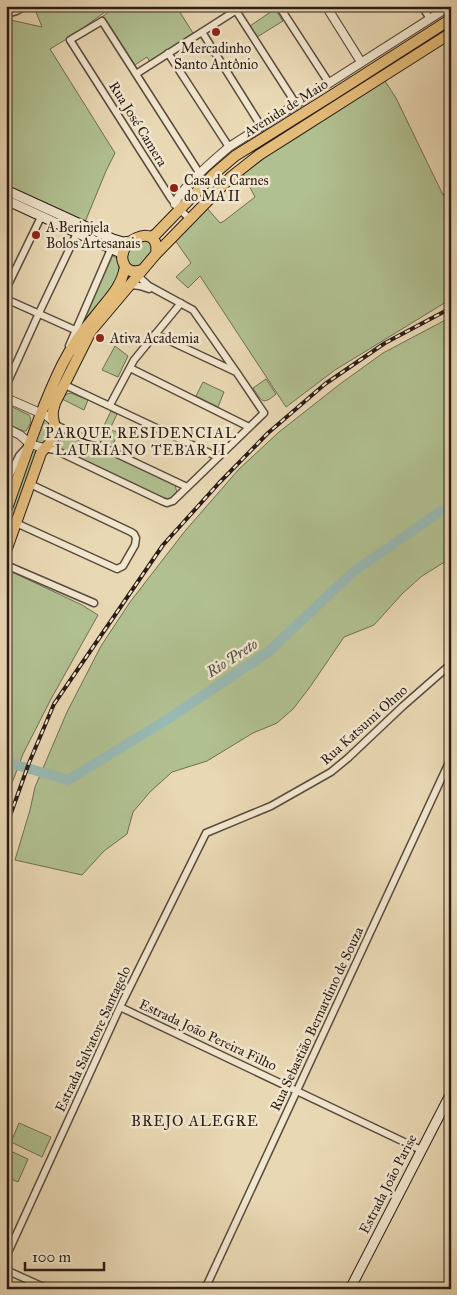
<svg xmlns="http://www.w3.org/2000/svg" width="457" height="1295" font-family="'IM FELL Great Primer',serif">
<rect width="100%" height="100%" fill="#e9d8b4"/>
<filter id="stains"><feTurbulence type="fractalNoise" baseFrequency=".004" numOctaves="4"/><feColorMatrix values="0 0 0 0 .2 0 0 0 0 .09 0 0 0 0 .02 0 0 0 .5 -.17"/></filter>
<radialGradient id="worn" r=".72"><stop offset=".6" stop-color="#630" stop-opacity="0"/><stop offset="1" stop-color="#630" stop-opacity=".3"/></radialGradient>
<path fill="#b1c091" stroke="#6e6e54" d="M45,6H113L75,34L50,49L115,153L106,171L85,222L6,185V19L42,27L36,12Z
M116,6H176L193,33L150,62L147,57L135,65L108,23L102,17Z
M275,9L283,21L257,37L250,26Z
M385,81L396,98L443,195L451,191V299L335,370L286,407L200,276L188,288L176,277L191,263L175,240L207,208L220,223L224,221L255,197L243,174L269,155L295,139Z
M147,239L154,250L140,266L130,269L126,255L133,244Z
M111,255L118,259C125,283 98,304 84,320Z
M451,317V558L422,576L403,593L374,625L344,637L310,687L293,709L277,723L253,733L207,761L172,772L150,792L133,812L127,834L104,851L82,875L15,860L30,810L35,787L67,712L101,646L130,602L185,531L239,469L279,432L340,384L383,353Z
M115,346L128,356L118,377L102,370Z
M266,379L276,394C262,406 262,401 253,388Z
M203,382L224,392L218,407L196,396Z
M71,393L88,400L84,410L62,399L67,394Z
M6,404L29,415C33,421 29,426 26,431H23L6,423Z
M111,411L117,414L110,429L118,433L112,447L97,440Z
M42,417L47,420L53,430L45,444H33Z
M62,429L175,484L177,494L169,499L165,500L56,446L61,440Z
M32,452H39L6,543V523Z
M10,571L82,605L98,615L51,699L23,754L6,799V573Z
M19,1123L51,1137L42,1157L11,1142Z
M6,1149L28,1159L18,1182L6,1177Z"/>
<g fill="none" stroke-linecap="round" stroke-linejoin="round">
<path stroke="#99b9b3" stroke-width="10" d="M6,762L68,780L163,722L267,653L353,572L441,511L451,506"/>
<defs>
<path id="minor" d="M233,6L296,104
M279,6L329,83
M422,6L430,19
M6,12C13,14 19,10 25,6
M202,32L261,126
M168,53L229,147
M136,74L235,11
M189,218L178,208L170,197L70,40L102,21L200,174
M131,285L140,286L149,289
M6,289L41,217
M6,299L75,330
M155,334L236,372
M69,346L111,249
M130,368L249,427
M65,385L218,457
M6,386L39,313L78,231
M110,405L134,360L181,303
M54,422L58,426L187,487
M44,448L55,450L162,501L167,503L173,501L264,413L237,373L193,310L149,286L137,275
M6,483L19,456L27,447
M16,523L117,569L123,566L135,545L136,538L134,534L131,532L30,484
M6,565L94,603
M120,1007L421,1150
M6,1257L120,1007L206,833L271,806L331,772L348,758L403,706L451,664
M6,1270L48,1289
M205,1289L451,758"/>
<path id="tertiary" d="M326,6L361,62
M175,204C179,190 216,158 229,147L450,6
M6,398L47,416L54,422
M6,428L20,435L30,444L44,448"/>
<path id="secondary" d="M6,190L113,239L123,242L131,241
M6,200L123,254
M350,1289L451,1093"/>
<path id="primary" d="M151,237L156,234L214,174L235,156L334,94L451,19
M156,254L231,177L259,155L451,33
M6,511C24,462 39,412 62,365C70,349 84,329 96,315C109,298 121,288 125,267
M6,551L41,453C45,447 52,443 54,437C57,429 53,423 53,416C52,411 54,408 55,403L91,331L156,254C161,218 110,243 125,266C129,273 136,272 142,270"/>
</defs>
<use href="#minor" stroke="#5a4b3e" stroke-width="9"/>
<use href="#tertiary" stroke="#5a4b3e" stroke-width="10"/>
<use href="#secondary" stroke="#2a1c16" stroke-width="11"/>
<use href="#primary" stroke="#2a1c16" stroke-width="12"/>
<use href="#minor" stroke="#f1e6ce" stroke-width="6"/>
<use href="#tertiary" stroke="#f1e6ce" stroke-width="8"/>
<use href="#secondary" stroke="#f1e6ce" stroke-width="9"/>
<use href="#primary" stroke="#e4bc7a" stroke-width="10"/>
<defs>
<path id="rail" d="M6,827L29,763L54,704L163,545L219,483L268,433L325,384L385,343L451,308"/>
</defs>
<use href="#rail" stroke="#2a1c16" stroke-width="4"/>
<use href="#rail" stroke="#f1e6ce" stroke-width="2" stroke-dasharray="5.5" stroke-linecap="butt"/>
</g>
<g fill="#8f2418" stroke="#f1e6ce" stroke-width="2">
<circle cx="216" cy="32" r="5"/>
<circle cx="174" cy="188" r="5"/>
<circle cx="36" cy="235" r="5"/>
<circle cx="100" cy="338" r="5"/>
</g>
<g text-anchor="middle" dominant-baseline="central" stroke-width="5" stroke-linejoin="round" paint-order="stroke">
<g font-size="14" fill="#2a1c16" stroke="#f1e6ce" text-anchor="start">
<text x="216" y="48" text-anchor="middle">Mercadinho<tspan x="216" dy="16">Santo Antônio</tspan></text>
<text x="184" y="180">Casa de Carnes<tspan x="184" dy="16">do MA II</tspan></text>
<text x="46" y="227">A Berinjela<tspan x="46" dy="16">Bolos Artesanais</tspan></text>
<text x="110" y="338">Ativa Academia</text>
</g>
<g font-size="14" fill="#2a1c16" stroke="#f1e6ce">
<text transform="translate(286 108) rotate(-32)">Avenida de Maio</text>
<text transform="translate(138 124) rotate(58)">Rua José Camera</text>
<text transform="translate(364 725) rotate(-42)">Rua Katsumi Ohno</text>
<text transform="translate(317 1019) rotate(-65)">Rua Sebastião Bernardino de Souza</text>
<text transform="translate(208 1035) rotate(25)">Estrada João Pereira Filho</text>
<text transform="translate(93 1039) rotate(-65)">Estrada Salvatore Santagelo</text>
<text transform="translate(388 1184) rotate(-63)">Estrada João Parise</text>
</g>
<g font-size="15" letter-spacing="1" fill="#2a1c16" stroke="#f1e6ce">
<text x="141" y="433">PARQUE RESIDENCIAL<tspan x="141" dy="17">LAURIANO TEBAR II</tspan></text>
<text x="195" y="1121">BREJO ALEGRE</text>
</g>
<g font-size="15" font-style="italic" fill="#4b4b45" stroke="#f1e6ce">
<text transform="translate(232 658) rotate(-33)">Rio Preto</text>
</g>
</g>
<rect width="457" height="1295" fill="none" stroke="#e9d8b4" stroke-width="25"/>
<rect x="8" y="8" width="442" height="1280" fill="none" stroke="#2a1c16" stroke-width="2.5"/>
<rect x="12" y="12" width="432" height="1270" fill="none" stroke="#2a1c16"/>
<path d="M25 1262v8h79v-8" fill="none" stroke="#2a1c16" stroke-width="2.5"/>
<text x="32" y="1262" font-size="15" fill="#2a1c16" stroke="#f1e6ce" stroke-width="4" paint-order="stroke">100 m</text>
<rect width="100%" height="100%" filter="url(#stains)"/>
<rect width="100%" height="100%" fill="url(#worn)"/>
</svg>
